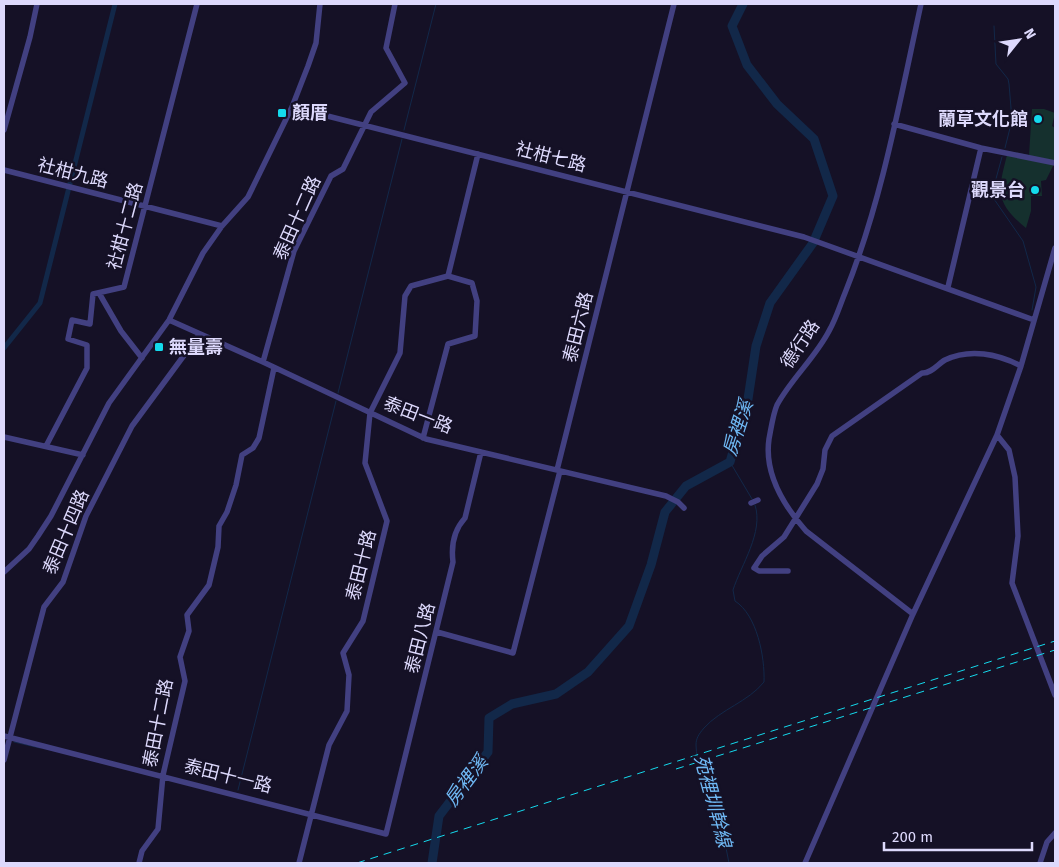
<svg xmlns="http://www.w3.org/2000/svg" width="1059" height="867" font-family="'Fira Sans','Noto Sans TC',sans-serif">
<rect width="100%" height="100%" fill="#151126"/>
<path fill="#15302e" d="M1032,109H1044L1055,113L1052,126L1055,128V162L1046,180L1041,181L1042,196H1031V211L1026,228C992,201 999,188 1008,151L1029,155Z"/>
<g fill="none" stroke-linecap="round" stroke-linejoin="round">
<path stroke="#122849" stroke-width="1" d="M994,26L996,64L1008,79L1009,84L1012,120L1005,148
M404,130L436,4
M1002,157L994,186V199L1023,241L1036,287L1032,310
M338,393L402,139
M730,462L752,499
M14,742L40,748
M238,790L336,401
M729,863C725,839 718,816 711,793C706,777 696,763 696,745C696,738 699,734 704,728C721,709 748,702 764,682C765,657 757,615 735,601L733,590C741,565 764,532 755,505"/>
<path stroke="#122849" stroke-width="5" d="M4,348L40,303L115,4"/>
<path stroke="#122849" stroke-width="9" d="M432,863L439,816L488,752L489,718L512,704L556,694L588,672L629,626L651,565L665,512L686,486L730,462L748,399L756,346L770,303L813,243L833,196L814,139L777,104L747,65L732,26L743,4"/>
<path stroke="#424081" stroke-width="5.5" d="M292,107L804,237L1034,320
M894,124L981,148L1055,163
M4,130L30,37L37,4
M4,170L222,226
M948,287L981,148
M99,293L121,331L142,358
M169,320L263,362L426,439L666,496L678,502L684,508
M263,362L294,251L331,176L343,169L371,112L405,83L386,48L395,4
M997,435L1009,450L1015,477L1018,536L1012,583L1055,695
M4,437L83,455
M423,438L448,344L475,336L477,301L472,283L448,276
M46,446L87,368V345L68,339L72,320L90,324L93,294L124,287L197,4
M557,470L674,4
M751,503L758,500
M788,571H759L754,568L762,556L784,537L817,484L823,469L825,450L832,436L922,373C931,374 938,364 945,360C970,348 998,354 1021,366
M4,572L29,549L38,536L51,516L109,403L169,320L203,253L222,226L248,197L292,107L308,66L316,43L320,4
M913,614L806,531C784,506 764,473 769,439C771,429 773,414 777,405C791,379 815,358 829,331C836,319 840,305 845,293C882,201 900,100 921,4
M437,632L513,653L560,471
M4,736L386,834L453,562C451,546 454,530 465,518L481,452
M4,760L44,607L63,582L86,516L132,426L199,335
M139,863L142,851L158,829L163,775L185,681L180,657L189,631L187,615L209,585L218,547L219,526L227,512L236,485L242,455L253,448L259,438L274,368
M299,863L329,745L347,711L349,675L343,653L363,621L387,521L365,463L370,413L400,353L405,296L411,286L448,276L478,154
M805,863L913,614L997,435L1021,366L1055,248
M1040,863L1047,842L1055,833"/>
<path stroke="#14daed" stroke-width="1" stroke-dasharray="8 6" stroke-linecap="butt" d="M676,769L1055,650
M357,863L1055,641"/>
</g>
<g fill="#14daed" stroke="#151126" stroke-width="2">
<rect x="277" y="108" width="10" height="10" rx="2.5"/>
<circle cx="1038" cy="119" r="5"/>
<circle cx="1035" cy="190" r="5"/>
<rect x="154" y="342" width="10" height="10" rx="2.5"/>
</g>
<g text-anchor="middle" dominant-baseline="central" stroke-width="5" stroke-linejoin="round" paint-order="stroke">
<g font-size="18" font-weight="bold" fill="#ddd9fc" stroke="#151126" text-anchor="start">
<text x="292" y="113">顏厝</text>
<text x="1028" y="119" text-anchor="end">蘭草文化館</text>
<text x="1025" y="190" text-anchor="end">觀景台</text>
<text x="169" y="347">無量壽</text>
</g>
<g font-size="18" fill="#ddd9fc" stroke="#151126">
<text transform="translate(551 157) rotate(14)">社柑七路</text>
<text transform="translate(73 173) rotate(14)">社柑九路</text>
<text transform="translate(297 218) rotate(-66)">泰田十二路</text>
<text transform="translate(125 226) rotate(-75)">社柑十二路</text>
<text transform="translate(578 327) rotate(-76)">泰田六路</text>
<text transform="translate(800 344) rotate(-56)">德行路</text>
<text transform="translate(418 415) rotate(21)">泰田一路</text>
<text transform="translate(66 532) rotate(-67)">泰田十四路</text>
<text transform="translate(361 565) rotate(-76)">泰田十路</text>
<text transform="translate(420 638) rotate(-76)">泰田八路</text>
<text transform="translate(158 723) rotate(-79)">泰田十二路</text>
<text transform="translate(228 776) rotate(14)">泰田十一路</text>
</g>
<g font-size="19" font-style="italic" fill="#6fb8f4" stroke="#151126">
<text transform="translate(738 428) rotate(-72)">房裡溪</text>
<text transform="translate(466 781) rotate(-53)">房裡溪</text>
<text transform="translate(713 801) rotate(75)">苑裡圳幹線</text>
</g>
</g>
<rect width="1059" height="867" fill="none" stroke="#ddd9fc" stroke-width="10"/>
<g transform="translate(1019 40) rotate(60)" stroke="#151126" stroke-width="4" paint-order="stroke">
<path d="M0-4L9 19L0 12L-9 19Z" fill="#ddd9fc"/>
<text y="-8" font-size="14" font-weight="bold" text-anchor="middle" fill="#ddd9fc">N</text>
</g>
<path d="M884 842v8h148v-8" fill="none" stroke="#ddd9fc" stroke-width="2.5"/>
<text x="892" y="842" font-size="15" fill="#ddd9fc" stroke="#151126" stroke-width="4" paint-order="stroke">200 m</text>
</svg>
